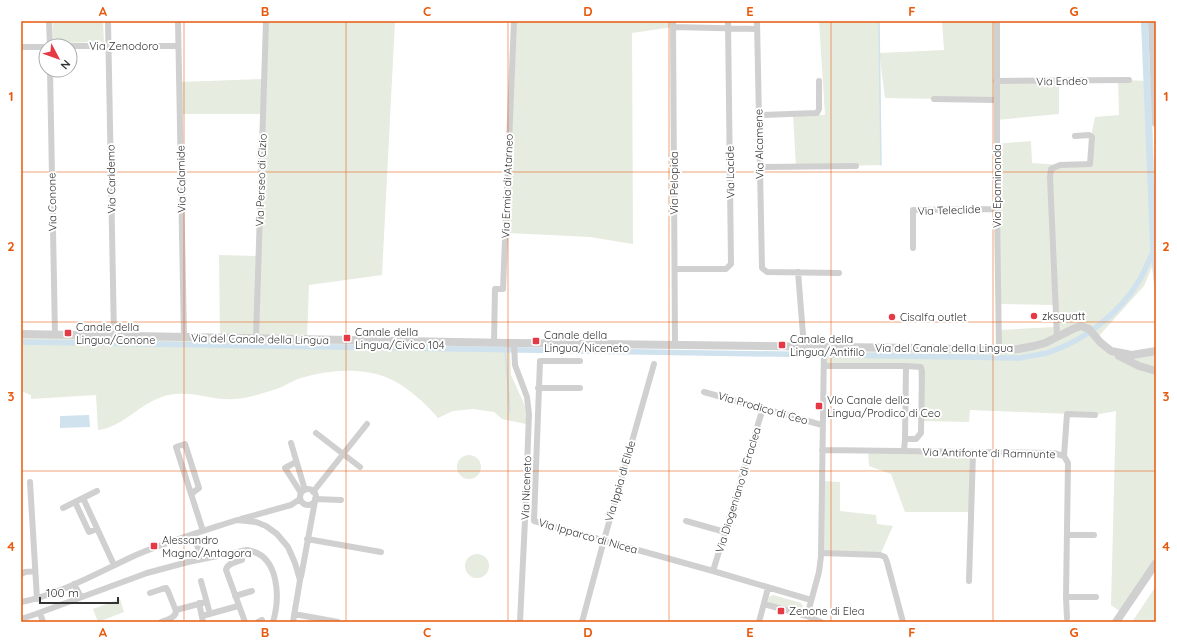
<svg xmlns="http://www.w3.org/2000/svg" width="1177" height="643" font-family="Quicksand,sans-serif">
<rect width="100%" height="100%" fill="#fff"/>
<path fill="#e6ecdf" d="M53,21H103L104,42L53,43Z
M266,21H395L382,275L309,285L307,339L220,338L219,255L258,256L263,114H179V82L264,79Z
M514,21H673V27L632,33L633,244L590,237L506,233Z
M819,21H879L880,53L944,50L942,21H997L996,81H1059V114L996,120V100L885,98L880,59L881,165L796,167L793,115H825Z
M1118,80L1151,81L1156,220V258L1144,286L1097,338L1111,351H1156V563L1122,613L1111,605L1116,411L1095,415L970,410L969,422L921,421L918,366H824V347L999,350V330L1056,327L1055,305L998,304L996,144L1031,141L1032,163L1061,165L1090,162L1091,136L1095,117L1119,115Z
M21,337L509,347L510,348L511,375L526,408V424L502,419L494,412L473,409L453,411L438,418C425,403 407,386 388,378C362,367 328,370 301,378C294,380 288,384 282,387C267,392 250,398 235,399C212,401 193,390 168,395C140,402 124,427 98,430L96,395L31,399V395L21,391Z
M868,450L973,453L971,512H905L891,474L869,466Z
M457 467a12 12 0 1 1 24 0a12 12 0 1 1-24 0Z
M821,481L840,482V511L876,515L877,524L893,526L880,555L821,553Z
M465 566a12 12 0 1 1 24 0a12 12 0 1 1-24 0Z
M1156,586V622H1132Z
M773,595L798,602L801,603L803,607L798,611L770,603L768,601L769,597Z
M120,599L124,612L98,622L93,609Z"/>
<path fill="#cfe2ee" d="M1141,21H1148L1156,235V304L1150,246Z
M89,415L90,427L60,428V416Z"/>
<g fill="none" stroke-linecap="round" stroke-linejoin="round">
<path stroke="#cfe2ee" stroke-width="1.5" d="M879,21L881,165
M505,349L510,412"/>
<path stroke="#cfe2ee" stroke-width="5.5" d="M21,342L1020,358C1028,356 1038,355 1047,353C1084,341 1119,314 1139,281C1145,271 1149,260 1154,250"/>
<path stroke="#d0d0d0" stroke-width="6" d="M49,21L50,46
M108,21L114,336
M178,21L184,338
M673,21L675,345
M757,21L762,268L767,272L839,273
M997,21V209L999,350
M673,27L757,29
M70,46H178
M21,47H46
M50,70L55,335
M996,81L1129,80
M934,99L996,100
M759,115L817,113L819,109V81
M760,167L856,166
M913,248V210L997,209
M675,269H726L731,264L728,21
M798,272L804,347
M1057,337L1050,177L1051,169L1060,165L1090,164L1092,137L1089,135L1075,136
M256,338L266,21
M494,343L495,289H503L514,21
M514,343L515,365L527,397L529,414L525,520L520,622
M580,361H540L534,521L713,571L811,600
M824,366H906
M538,388H580
M704,392L822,425
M316,433L360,467
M291,443L305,490
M822,450L1053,453L1064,456L1068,463L1066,597L1067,618
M904,451L905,439L906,366L921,367L922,372L921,433L916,439H905
M1064,456L1067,414L1095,415
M296,462L285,468L301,493
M30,482L37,599
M300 497a8 8 0 1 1 16 0a8 8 0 1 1-16 0Z
M313,492L367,424
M191,494L199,488L185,444L176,447L203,531
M83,498L114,565
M315,499L341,500
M75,502L89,532L97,529
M63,508L97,491
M241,519L291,505L300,499
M686,521L725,532
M194,534L201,559
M1067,535H1094
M307,539L381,552
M821,553L880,555L885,557L887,562L903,622
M242,560C236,562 227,563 226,570L245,622
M713,571L763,408
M21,574L25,572L35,571
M301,577L315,501
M201,581L210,614
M969,581L973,453
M74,584L81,597
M150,593L162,589L166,588L168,591L176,611C176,618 167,620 161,622
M235,596L252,591
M1066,597H1096
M21,602C61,594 99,572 136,555C169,541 203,531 237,520L256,522L266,526L277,534L288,547L295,563L300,580L293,622
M199,603L203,622
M764,604L807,616L821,622
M176,610L206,602
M40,613L43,622
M294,614L338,622
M202,616L238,606
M807,616L819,572L821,556L824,347
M21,619L36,614L147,573L188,562L247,550C280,555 280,598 273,622
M258,622L262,620
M582,622L604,540L654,364
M759,622L768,588"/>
<path stroke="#d0d0d0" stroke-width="8" d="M1152,21L1156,123
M21,334L514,343L918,348L992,350L1018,349L1034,346L1045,343L1075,328L1081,326L1089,329L1100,342L1111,351L1132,355L1156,351
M1119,356L1139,366L1156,371
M1116,622L1156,563"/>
</g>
<path fill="none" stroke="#e8590c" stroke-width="1" stroke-opacity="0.55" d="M184,21V622M346,21V622M508,21V622M669,21V622M831,21V622M993,21V622M21,172H1156M21,322H1156M21,471H1156"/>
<g fill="#e63946" stroke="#fff" stroke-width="1.5">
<circle cx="1034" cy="316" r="4"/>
<circle cx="892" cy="317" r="4"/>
<rect x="64" y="329" width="8" height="8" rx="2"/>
<rect x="343" y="334" width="8" height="8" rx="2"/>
<rect x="532" y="337" width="8" height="8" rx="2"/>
<rect x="778" y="341" width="8" height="8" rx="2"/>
<rect x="815" y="402" width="8" height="8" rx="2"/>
<rect x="150" y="542" width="8" height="8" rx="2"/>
<rect x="777" y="607" width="8" height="8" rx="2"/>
</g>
<g text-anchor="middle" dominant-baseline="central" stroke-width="4" stroke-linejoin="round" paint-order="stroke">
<g font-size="11" fill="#333" stroke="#fff">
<text x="124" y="46">Via Zenodoro</text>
<text transform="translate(1062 81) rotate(-1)">Via Endeo</text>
<text transform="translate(759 144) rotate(-91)">Via Alcamene</text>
<text transform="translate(730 172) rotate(-91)">Via Lacide</text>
<text transform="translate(111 179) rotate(-91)">Via Caridemo</text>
<text transform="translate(181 179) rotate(-91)">Via Calamide</text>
<text transform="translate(261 180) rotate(-88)">Via Perseo di Cizio</text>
<text transform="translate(674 183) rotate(-90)">Via Pelopida</text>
<text transform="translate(507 186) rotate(-88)">Via Ermia di Atarneo</text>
<text transform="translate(997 186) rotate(-90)">Via Epaminonda</text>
<text transform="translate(52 202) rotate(-91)">Via Conone</text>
<text transform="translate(949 210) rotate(-2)">Via Teleclide</text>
<text transform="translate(260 339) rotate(1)">Via del Canale della Lingua</text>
<text x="944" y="348">Via del Canale della Lingua</text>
<text transform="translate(763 408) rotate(16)">Via Prodico di Ceo</text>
<text transform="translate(989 453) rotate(1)">Via Antifonte di Ramnunte</text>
<text transform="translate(620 481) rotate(-74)">Via Ippia di Elide</text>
<text transform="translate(526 488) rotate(-88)">Via Niceneto</text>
<text transform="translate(738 490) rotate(-73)">Via Diogeniano di Eraclea</text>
<text transform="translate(588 536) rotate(16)">Via Ipparco di Nicea</text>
</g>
<g font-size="11" fill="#333" stroke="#fff" text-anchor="start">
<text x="1042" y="316">zksquatt</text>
<text x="900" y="317">Cisalfa outlet</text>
<text x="76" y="327">Canale della<tspan x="76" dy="13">Lingua/Conone</tspan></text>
<text x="355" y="332">Canale della<tspan x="355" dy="13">Lingua/Civico 104</tspan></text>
<text x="544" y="335">Canale della<tspan x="544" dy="13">Lingua/Niceneto</tspan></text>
<text x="790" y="339">Canale della<tspan x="790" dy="13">Lingua/Antifilo</tspan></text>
<text x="827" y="400">Vlo Canale della<tspan x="827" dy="13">Lingua/Prodico di Ceo</tspan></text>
<text x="162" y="540">Alessandro<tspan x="162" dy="13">Magno/Antagora</tspan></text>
<text x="789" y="611">Zenone di Elea</text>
</g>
</g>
<rect width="1177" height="643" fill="none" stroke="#ffffff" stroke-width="44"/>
<g transform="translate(58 58) rotate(131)"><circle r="19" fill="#ffffff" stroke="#adadad"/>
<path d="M0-3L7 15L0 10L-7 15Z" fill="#e63946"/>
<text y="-6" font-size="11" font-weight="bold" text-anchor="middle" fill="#333333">N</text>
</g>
<path d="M40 597v6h78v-6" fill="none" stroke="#333333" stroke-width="2"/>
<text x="46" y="597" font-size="12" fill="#333333" stroke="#ffffff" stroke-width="3" paint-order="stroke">100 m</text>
<rect x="22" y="22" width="1133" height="599" fill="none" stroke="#e8590c" stroke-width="1.5"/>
<g font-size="13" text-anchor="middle" font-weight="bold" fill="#e8590c">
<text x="103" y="16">A</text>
<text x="265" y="16">B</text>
<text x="427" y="16">C</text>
<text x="588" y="16">D</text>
<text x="750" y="16">E</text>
<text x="912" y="16">F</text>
<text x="1074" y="16">G</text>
<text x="11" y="101">1</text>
<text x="1166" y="101">1</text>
<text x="11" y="251">2</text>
<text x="1166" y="251">2</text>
<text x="11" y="401">3</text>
<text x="1166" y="401">3</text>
<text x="11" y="551">4</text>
<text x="1166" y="551">4</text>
<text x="103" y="637">A</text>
<text x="265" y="637">B</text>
<text x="427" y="637">C</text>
<text x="588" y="637">D</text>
<text x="750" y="637">E</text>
<text x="912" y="637">F</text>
<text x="1074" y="637">G</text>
</g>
</svg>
